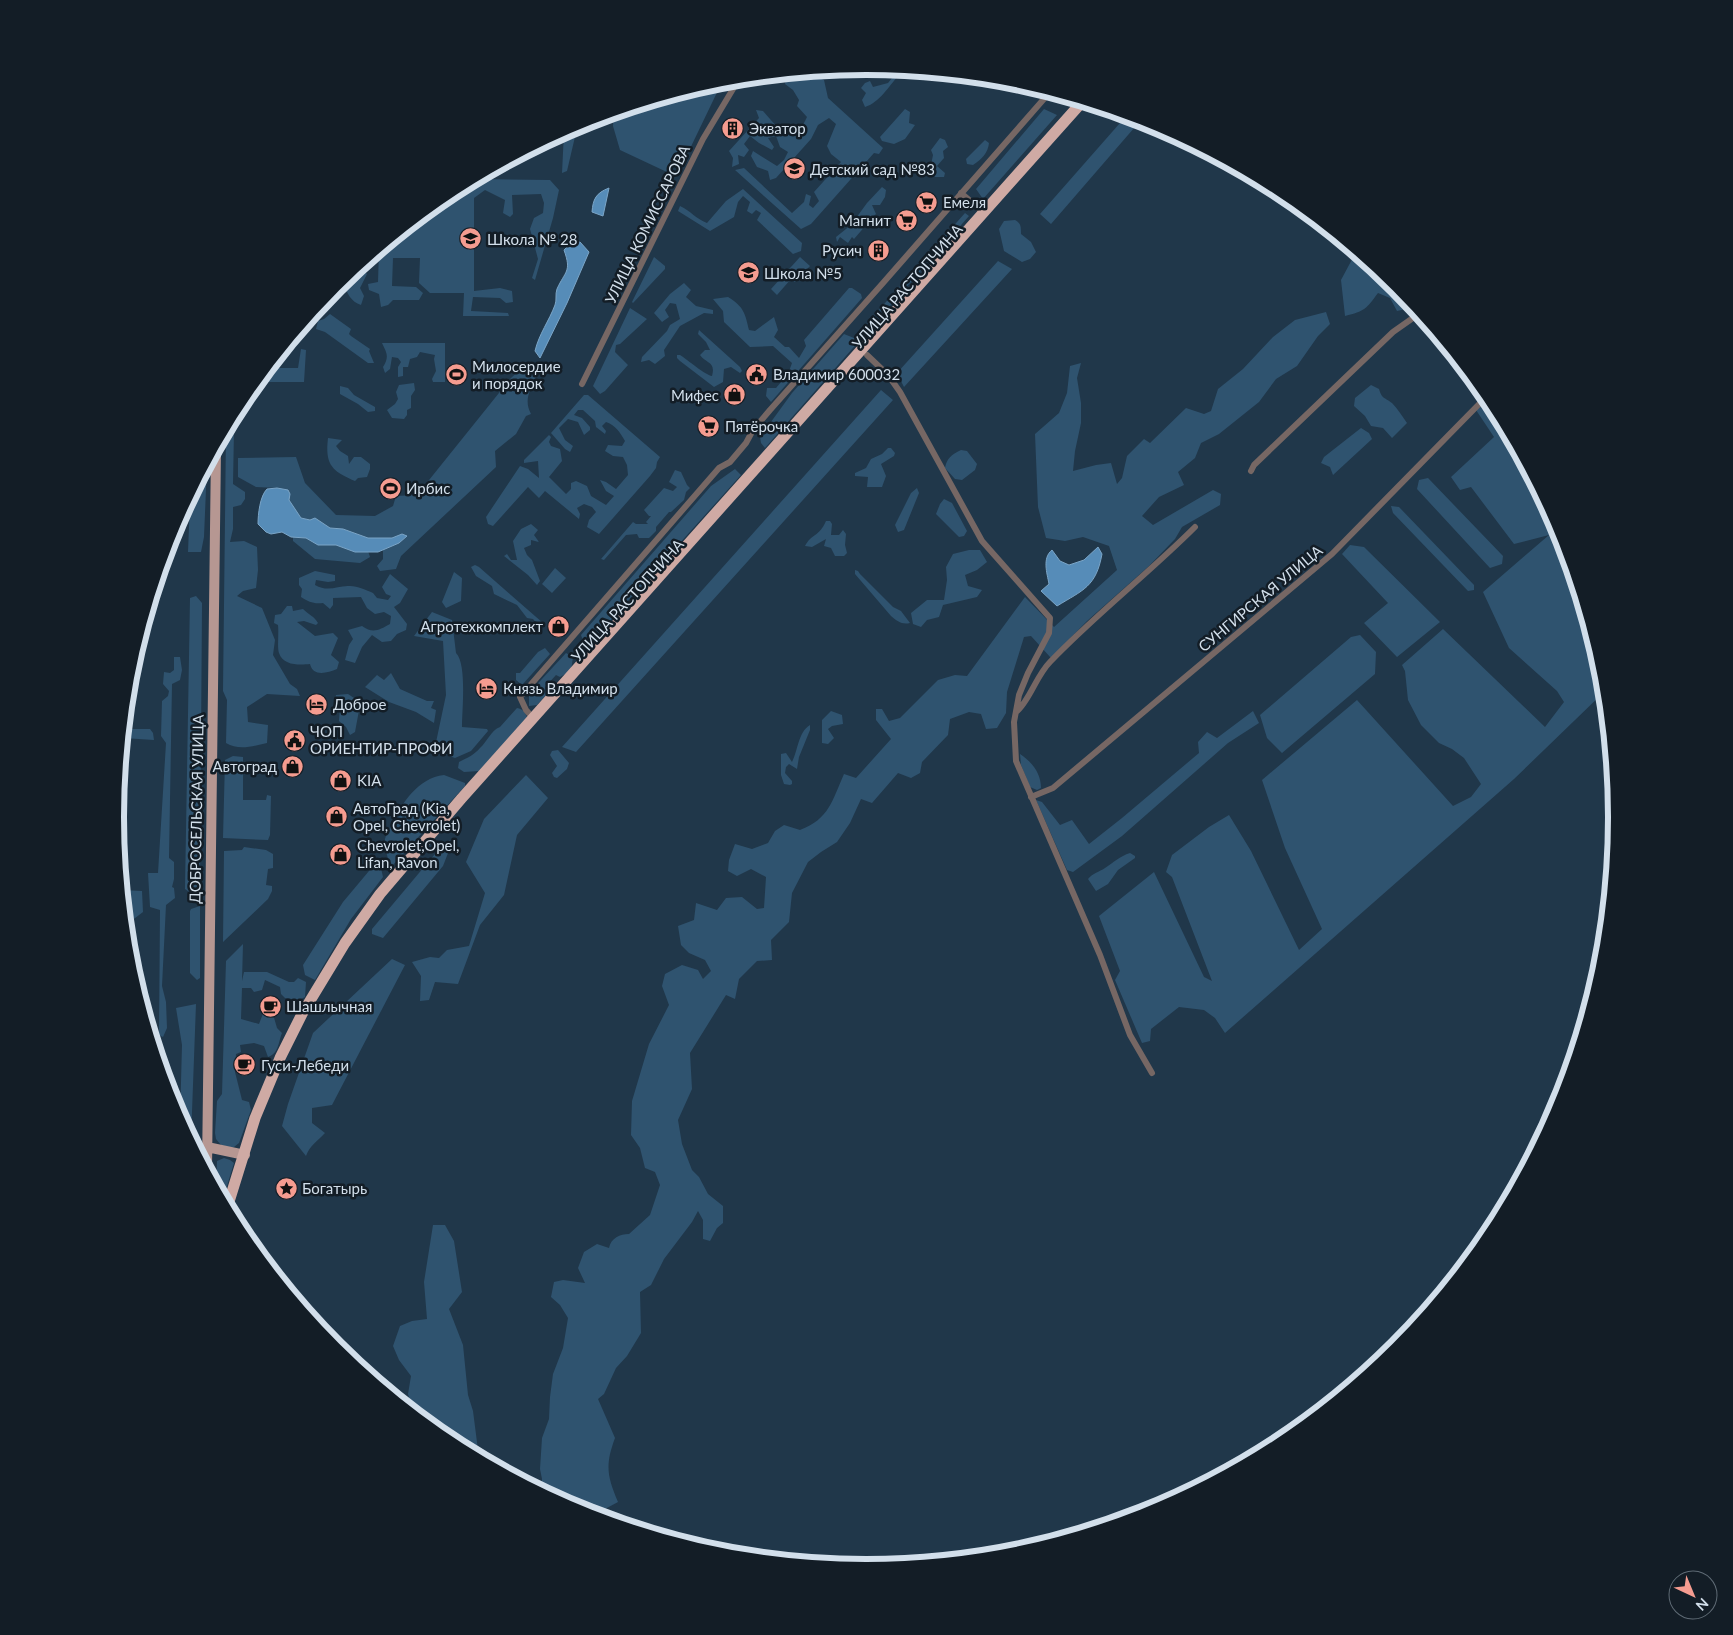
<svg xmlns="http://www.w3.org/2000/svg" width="1733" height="1635" font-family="Lato,sans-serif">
<rect width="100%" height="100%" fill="#20374a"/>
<path fill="#2f536f" d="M897,71L899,75C889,86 879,103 865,107L862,100L866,93L861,88L865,83L870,81L873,87L888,83L892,78V72Z
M806,72L810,77H817L824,80L828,98L883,148L879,154L874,153L811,224L801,229L735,170L744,168L792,213L804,202L806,194L811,196L809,205L813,208L819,201L814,192L841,162L831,154L827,146L836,124L829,118L818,125L811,139L776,178L770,180L768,171L757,167L751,156L753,151L777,166L784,160L788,152L780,147L776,136L768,138L774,147L772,150L759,143L750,136L744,144L749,150L744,157L738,155L739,164L732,167L733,158L729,151L759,118L756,110L763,111L777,127L791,136L803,125L807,117L797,106L799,100L793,90L785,84L787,74Z
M723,80L685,159H680L678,155L669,173L620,150L613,126L614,113Z
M905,109L910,112L909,123L915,125L905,139L894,144L882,141L880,137Z
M1044,109L1057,115L983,199L976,189Z
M1127,115L1141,120L1051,224L1040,214Z
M578,124L567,171L562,173L564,132Z
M940,138L945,140L948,147L943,151L944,158L937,166L945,173L944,177H935L930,170L933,155L931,150Z
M985,140L989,143C988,153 982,159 973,165L967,164L966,159Z
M474,179L550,180L559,190L553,218L535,280L532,278L538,259L530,229L534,218L543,213L544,203L541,194L512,195L513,214L510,217L503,213L505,200L485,190L474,198V291L500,288L512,291L513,302L506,303L500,298L473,297L471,311L508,313L509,316H463L464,293H430L419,283L420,258H393L392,286L416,287L423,293L419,300H393L388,305L381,307L379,294L369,290L368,284L378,282L379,250L449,193Z
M882,187L886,190L885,197L880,205H872L876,214L865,223L867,224L854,239L852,237L848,243L840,237L837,242L836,237L851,225L867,203Z
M743,189L802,243L801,251L793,254L757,220L761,213L756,210L752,214L747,211L750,202L743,196L738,202L734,217L710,231L678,211L680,206C691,211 696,219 707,223L726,201Z
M965,213L969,216L765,448L761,443L760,437L792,393L844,334L854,338Z
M1015,220C1021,223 1021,227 1021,234L1031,242L1036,252L1030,259L1022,262L1004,251L999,229L1004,221Z
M1356,252L1398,286L1415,307L1397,311L1390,298L1378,293C1366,309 1365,311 1345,316L1341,280Z
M654,257L665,266V269L633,303L632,302Z
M800,257L810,266L795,282L791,279L777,295L771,289Z
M998,261L1012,269L904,387L897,373Z
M363,270L367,274L360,288L364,296L361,305C351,302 347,293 343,283H340L351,273L354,277Z
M684,283L691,290L686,297L696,306L713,310V314L704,313L680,326L664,350L665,356L655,364L649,360L641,362L642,357L667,331L670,325L680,319L676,304L670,303L665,310L669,317L662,322L654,313L670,294Z
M849,288H852L861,294L862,298L771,402L766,396L767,388H776L788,374L792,363L773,346L750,347L724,322L723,311L713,299L728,297C744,307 745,313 749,330L755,331L774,317L778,330L774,337L785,347H789L799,358L806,346L804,340Z
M630,308L647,319L620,344L616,345L615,352L628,365L605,391L600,394L593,386Z
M1326,312L1330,324L1318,336L1297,366L1276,379L1259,402L1219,434L1201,443L1195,458L1178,472L1184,485L1159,497L1142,516L1153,525L1213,490L1221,494L1220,505L1182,527L1175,539L1149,566L1087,621L1051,658L1031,636L1024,637L1007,692L1006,713L997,728L986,729L981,714L969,712L950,719L948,735L922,762L920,773L911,778L898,773L872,803L861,799L850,823L837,842L821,852L808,862L792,893L789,922L771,940L772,960L757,961L739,979L735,999L726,995L690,1053L692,1089L678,1120L682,1144L692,1170L699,1177L708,1194L723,1206V1223L717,1228L710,1241L703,1239V1220L698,1211L692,1222L664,1259L651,1285L640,1292L641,1333L627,1356L616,1368L604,1394L598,1399L615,1438C605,1465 607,1476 618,1502L605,1509L602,1518L579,1511L541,1491L542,1479L540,1469L542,1438L549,1419L550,1397L553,1374L563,1348L568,1318L560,1305L551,1297L554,1282L563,1280L585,1283L578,1268L584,1252L597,1244L609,1248C611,1238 620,1234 629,1234L650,1215L660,1185L655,1172L645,1168L640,1148L631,1135L632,1101L649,1044L669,1005L662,986L665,974L682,965L698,970L703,979L711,971L705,960L689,953L681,945L678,926L694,920L696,903L717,910L726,898L742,897L757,909L764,908L766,877L751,869L737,876L728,871L729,860L735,844L752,849L768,843L775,831L784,825L800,830C829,819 832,801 844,774L856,778L891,739L876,720V709H882L889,721L900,718L938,680L955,675L967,676L1025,597L1054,627L1117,570L1109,546L1083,537L1065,541L1046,538L1038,507L1035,434L1059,413L1067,393L1070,366L1081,363L1077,378L1081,403V423L1075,451L1073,471L1096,465L1111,463L1117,484L1122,478L1127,456L1144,439L1150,443L1186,408L1204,414L1211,411L1218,389L1243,369L1273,337L1295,320Z
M330,314L351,329L349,334L351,336L370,349L369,351L374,363H368L325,332L316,329L318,321L324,319Z
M699,330L740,367L742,371L740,373L731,367L724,369L723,382L714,387L680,361L677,358V355H680C688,360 705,375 712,376C716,361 706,364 700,355L705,350H710L706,342L698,334Z
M382,343H445V382H433L432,379L436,371L434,359L435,355L420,352L417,357L410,359L408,367H403V376L398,377V367L401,362L398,358L392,357L390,369L385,373L383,367C390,356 386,352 382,343Z
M301,349L306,350L304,382H263L261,376L272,364L275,368H298Z
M522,368H527L537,375C531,389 523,399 531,414L526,416L516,434L495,451L496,467L401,556L396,569L380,571L377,566L383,559V549L399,543L407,536L402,534L392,538H368L343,529L330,528L315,518L311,520L301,518L289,500L290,494L277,488L256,487L238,477V458L296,457L305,483L336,515L375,516L393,506L396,496L417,495L511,378Z
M414,383L415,390L411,396V408L407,410V415L404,419L392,418L387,410L395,404L398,399L396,392L399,385Z
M1371,385L1379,389C1382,399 1384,397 1392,403C1398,409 1402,416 1407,423L1392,438L1383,428L1371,426L1365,416L1354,406L1355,398Z
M340,386L348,388L354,395L375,407V411L368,412L358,404L340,394Z
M881,390L893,400L576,752L562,747Z
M584,395H588L660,457L657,462L656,468L650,476L599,534L587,527L589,520L596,512L592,507L584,504L577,508L580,514L579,519L545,491L539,498L528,487L493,526L488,524L486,517L520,466L528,469L539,478L538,461L524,463V460L549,435L551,437L549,442L551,446L560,449L562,461L549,477L566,494L571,489V483L576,481L587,486L591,496L606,505L614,496L606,491L600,480L606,482L616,489L628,475L627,465L623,457L613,456L605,451L608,445L622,446L625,441C620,432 615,425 606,422L602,426L606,431L605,434L596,427L595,421L583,410H578L574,415L582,418L590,427V430L584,435L578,422L568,419L559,428L565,440L573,446L570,452L565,449L551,433Z
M1489,398L1561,530L1603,671L1605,691L1514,779L1225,1033L1215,1018L1204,1010L1179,1007L1151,1029L1150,1041L1142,1043L1115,980L1120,971L1099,916L1154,872L1204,977L1212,981L1172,877L1166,872L1172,855L1209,827L1229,815L1251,851L1299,950L1322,929L1285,848L1262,780L1357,700L1453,806L1471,797L1481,784L1464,758L1452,749L1439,743L1421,725L1408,700L1405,671L1402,665L1443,629L1545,727L1564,702L1557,691L1509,648L1483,592L1549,535L1514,544L1471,487L1460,490L1451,477L1494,437L1476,410Z
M1361,428L1369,433L1372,439L1333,475L1330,467L1321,463L1324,457Z
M231,430H234L233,484L245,492V499L241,505L233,507V529L230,542L244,541L257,547L258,570L256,588L243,591L237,596L262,608L275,640L273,655L290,684L297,689L300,696L267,694L247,707L248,722L268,725L267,743C253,746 239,751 226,743L227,700L223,691L226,432Z
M328,438L342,440L336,446L340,451L348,456L349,464L354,457H361L370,464V469L367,477L358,478L355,481C331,471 325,464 328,438Z
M888,448H891L895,453L894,456L881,464L886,476L882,487H867L868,477L855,476V473L866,468L871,459L882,454Z
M961,450L967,451L977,464L975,470L962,480L955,479L945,468C947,458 951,455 961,450Z
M207,465L204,537L201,552H188L190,502L188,501Z
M735,469L741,475L590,643L584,644L581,635L711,486Z
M675,470L681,472L687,485L690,488L686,492L684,500L671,512H669L656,527V531L649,538H639L637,534L626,535L604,560L601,559L633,522L636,524H648L646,522L651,516H649L644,510L664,488L673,491L677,487L669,482Z
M1428,478L1503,556L1502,564L1490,568L1417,489L1419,480Z
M917,488L919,493L904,530L898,532L895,525L911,493Z
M944,499L952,503L967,531L964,536L959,537L936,514L940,504Z
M1391,506L1399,507L1474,585V590L1468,591L1393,513Z
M826,521H830L832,524L831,535H839L843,530L846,534L845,545L847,553L844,556H835L831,548L824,546L826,539L812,547L805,546C811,534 819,537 826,521Z
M531,524L538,530L534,535L539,542L531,540V545L524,548L527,555L532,560L540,581L537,585L528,575L504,556L507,554L511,560H517L513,541L521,529Z
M293,537L306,538L318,545H336L355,552L368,551L370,557L360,563L315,559L293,541Z
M1350,545L1364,547L1440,622L1397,657L1364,623L1388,603L1342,554Z
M969,550H980L987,562L977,570L965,575L968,586L982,590L977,597L943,605L939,617L927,620L921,627L913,624L911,613L927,600H944L947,580L946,567L953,554Z
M475,565L479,567L543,623V625H538L533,619L527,618L517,605L494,594L492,586L476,576L471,567Z
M555,568L566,578L552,593L542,584Z
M855,570L858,571L860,574L893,607L901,611L910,623C902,625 897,621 891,616L855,574Z
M315,571L335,575V581L328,582L316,580L315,585C329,593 338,585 350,586C358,586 366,590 373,593L377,598L388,600L391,596L386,594L382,587L390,574L408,589L400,603L394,607L407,624L406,630L397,634L391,641L382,642L372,635L362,647L355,663L345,660L349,645L353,639L348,630L362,626C373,634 379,630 390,624L391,616L384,612L375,614L367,608L361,597L333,598V605L330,609L323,603C313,604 309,602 301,597L302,589L299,585V578Z
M454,572L462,578L461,601L446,608L442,602Z
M196,596L202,603L200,887L192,894L185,889L190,598Z
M287,606H292L293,611L303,609C309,615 314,616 318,623L316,625L304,621L297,622L315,636L333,633L338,638L331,655L339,662L337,669C327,673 313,677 310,664C300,665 283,666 279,653C277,647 279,634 278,625L274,623L275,615L281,614Z
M432,612L452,620L456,653C467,664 462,710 462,727L487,729L488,731L471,751L455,758L438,752L435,747L446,695L443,641L414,636Z
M1360,635L1376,652L1375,674L1282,753L1267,738L1260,715L1351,637Z
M545,648L550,654L522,685L516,680V673H520L538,652Z
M566,653L573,657L571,671L560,677L556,675L545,687L546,695L537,705L529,706V693Z
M174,657H180L182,670L180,680L172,684L169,858L174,862V879L172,887L174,888L175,898L166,905L162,986L166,1002L167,1028L163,1037L159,1035L160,910L150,907L148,873H158L166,743L161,736L162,701L168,696L169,691L163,684L164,672L170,673L174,670Z
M391,673L400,689L427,701H434L431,708L436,710L434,723L416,712L389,702L365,687L377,675L384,680Z
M348,694L357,700L360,705L355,732L350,735L346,727L339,721L340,707L334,706L336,695Z
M517,708C523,709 525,712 527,717L479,771L464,772L458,768L459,762C467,758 474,755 480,748C487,742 491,730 500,727Z
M831,711L842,715L843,724L832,726L828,729L834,738L828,744L822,743V720Z
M1253,711L1259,723L1228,743L1122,836L1073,872L1067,870L1036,800L1042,802L1060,825L1072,820L1089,844L1122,818L1199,753L1198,742L1207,732L1217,738Z
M810,725V730L799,757L797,769L789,764L786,767L785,773L792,781V784L790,785L784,784L781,775V754L786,753L792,762C798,751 798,732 810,725Z
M124,729H150L153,733L154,740L123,738Z
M558,750L569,763L567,769L557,778L554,777L552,773L557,766L550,755L552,751Z
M1020,754C1032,762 1041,773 1041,788L1037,790L1030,787L1021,765Z
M233,756L243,757V800H266L267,795L271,796L270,835L268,840L223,838L225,760Z
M444,775L465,783V786L392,866H390C388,857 384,848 385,839C386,834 389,829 392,824C402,803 418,778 444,775Z
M526,775L548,798L517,835L504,895L480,925L458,984L435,982L429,1000L420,1001L421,976L412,962L430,957L439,958L447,950L469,946L485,893L466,862L484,819Z
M450,840V848L443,866L383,938L372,934V929L445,842Z
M244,847L266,850L273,854V868L268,869L266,885L272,886V891L268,899L223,942L224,851L242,850Z
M1130,853L1135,856V858L1118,870L1108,884L1096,891L1088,879C1093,873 1099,872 1105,868C1113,863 1120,856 1130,853Z
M379,859L383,877L351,919L315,980L305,975L303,965L343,902Z
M122,890L142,891L143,912L126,925Z
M200,906V978L197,980L190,973V911L191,909Z
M243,944L242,981L244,972H267L289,982H294L298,978L306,982L305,997L299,1000L285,998L281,994L280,987L265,980L262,990L254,992L251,988H242L241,1019L259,1024L264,1011L273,1014L277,1028L282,1033C278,1043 279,1053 268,1057L264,1046L254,1043L240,1045L241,1052L236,1054L235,1072L242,1100L249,1102L251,1110L239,1143L234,1147L229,1148L221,1145L216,1139L215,1133L217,1101L222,1094L226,961Z
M392,959L405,965L332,1105L312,1108V1123L325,1133C317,1142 310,1145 306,1156L282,1126L288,1104L313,1033Z
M196,1004L191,1139L180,1119L182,1045L176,1008Z
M224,1158L230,1160L234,1163L223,1199L216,1187L217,1161Z
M433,1225H445L454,1241L462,1292L449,1309L463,1345L468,1395L473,1411L479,1458L452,1444L451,1437L446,1440L413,1412L408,1394L411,1376L399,1360L393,1346L400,1326L412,1321L427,1319L424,1282Z"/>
<path fill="#568cb8" stroke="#7ba5c7" d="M609,188L603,216L592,212C593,199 596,193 609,188Z
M580,242L589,252L567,303L540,358L535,351C539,334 549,321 555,305C557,300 555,294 557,289C565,271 572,272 564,250L569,245Z
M277,488L288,490L290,494L289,500L301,518L310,520L315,518L330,528L343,529L368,538H392L402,534L407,536L399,543L378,552H355L336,545H318L306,538L291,537L282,532L271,534L266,532L258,524C258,514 260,496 267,489Z
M1098,547L1102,554C1096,587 1083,590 1057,606L1041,591L1049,584C1047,573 1042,558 1052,550L1060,561L1069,565L1084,560Z"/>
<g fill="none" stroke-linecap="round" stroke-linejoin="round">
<path stroke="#766764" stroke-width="6" d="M1032,86L1045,98
M961,193L983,212
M867,355L888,375L900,392L982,541L1050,618L1049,633L1028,673L1019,695L1014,722L1016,761L1100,955L1130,1035L1152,1073
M582,384L703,139L739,79
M1251,471L1254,465L1393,332L1420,313
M1016,712C1029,702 1036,676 1050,662C1096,614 1148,574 1195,527
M533,718L526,710L520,697L719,468L730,462L746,443L753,430L770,410L883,283L1050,92
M1031,797L1053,788L1332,554L1487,396"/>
<path stroke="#b69792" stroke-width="10" d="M207,1147L245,1155
M207,1169L216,449"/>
<path stroke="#cfaaa4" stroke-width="11" d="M227,1208L255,1118L280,1058L302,1014L345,943L380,894L461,799L1082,102"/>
</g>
<defs>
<symbol id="building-disc" viewBox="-11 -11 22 22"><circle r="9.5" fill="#f59c90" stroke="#131d26"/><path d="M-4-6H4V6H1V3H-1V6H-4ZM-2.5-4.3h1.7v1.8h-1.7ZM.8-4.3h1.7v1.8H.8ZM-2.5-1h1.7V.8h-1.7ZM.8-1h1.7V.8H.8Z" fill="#111"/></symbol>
<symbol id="school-disc" viewBox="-11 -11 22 22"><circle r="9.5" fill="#f59c90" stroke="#131d26"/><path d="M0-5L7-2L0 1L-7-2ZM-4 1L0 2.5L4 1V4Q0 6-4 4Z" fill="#111"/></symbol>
<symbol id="supermarket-disc" viewBox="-11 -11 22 22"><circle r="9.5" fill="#f59c90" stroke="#131d26"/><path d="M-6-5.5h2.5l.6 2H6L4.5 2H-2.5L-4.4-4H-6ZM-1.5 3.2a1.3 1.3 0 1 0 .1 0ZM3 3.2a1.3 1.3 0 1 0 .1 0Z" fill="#111"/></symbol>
<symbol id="civic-disc" viewBox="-11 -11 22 22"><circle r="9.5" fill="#f59c90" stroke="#131d26"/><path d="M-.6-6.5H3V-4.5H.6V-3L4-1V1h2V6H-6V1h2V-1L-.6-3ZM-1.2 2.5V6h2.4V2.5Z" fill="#111"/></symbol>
<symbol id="stadium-disc" viewBox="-11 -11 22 22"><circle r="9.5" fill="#f59c90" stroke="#131d26"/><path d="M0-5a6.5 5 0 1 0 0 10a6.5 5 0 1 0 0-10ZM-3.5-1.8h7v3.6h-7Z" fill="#111"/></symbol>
<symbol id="shop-disc" viewBox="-11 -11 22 22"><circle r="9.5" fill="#f59c90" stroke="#131d26"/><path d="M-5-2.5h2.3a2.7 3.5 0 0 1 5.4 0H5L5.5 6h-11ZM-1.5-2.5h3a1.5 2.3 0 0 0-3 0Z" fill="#111"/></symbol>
<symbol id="hotel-disc" viewBox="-11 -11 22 22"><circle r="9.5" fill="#f59c90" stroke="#131d26"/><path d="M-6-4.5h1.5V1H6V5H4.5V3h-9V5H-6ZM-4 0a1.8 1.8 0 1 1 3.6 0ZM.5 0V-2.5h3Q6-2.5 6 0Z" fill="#111"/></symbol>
<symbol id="cafe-disc" viewBox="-11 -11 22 22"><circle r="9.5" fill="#f59c90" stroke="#131d26"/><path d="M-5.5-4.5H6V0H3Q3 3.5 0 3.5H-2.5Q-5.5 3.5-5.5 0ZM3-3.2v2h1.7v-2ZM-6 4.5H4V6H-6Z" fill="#111"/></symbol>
<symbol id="sight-disc" viewBox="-11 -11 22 22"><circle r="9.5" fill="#f59c90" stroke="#131d26"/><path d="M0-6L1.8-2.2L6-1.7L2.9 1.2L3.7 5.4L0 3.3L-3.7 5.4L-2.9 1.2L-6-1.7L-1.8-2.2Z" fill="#111"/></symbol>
</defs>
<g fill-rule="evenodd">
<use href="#building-disc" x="720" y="116" width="25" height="25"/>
<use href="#school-disc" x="782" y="156" width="25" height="25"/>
<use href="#supermarket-disc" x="914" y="190" width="25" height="25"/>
<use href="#supermarket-disc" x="894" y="208" width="25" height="25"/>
<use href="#school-disc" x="458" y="226" width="25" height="25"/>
<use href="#building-disc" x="866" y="238" width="25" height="25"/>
<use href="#school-disc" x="736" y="260" width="25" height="25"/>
<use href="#civic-disc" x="744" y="362" width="25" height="25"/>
<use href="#stadium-disc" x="444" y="362" width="25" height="25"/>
<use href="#shop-disc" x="722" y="382" width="25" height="25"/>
<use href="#supermarket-disc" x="696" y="414" width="25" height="25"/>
<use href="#stadium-disc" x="378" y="476" width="25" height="25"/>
<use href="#shop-disc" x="546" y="614" width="25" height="25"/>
<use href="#hotel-disc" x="474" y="676" width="25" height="25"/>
<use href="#hotel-disc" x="304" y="692" width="25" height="25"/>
<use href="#civic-disc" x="282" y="728" width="25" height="25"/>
<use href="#shop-disc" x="280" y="754" width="25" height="25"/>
<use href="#shop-disc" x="328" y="768" width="25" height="25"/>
<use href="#shop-disc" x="324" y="804" width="25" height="25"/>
<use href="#shop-disc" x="328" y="842" width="25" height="25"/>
<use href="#cafe-disc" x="258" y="994" width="25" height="25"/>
<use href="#cafe-disc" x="232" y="1052" width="25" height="25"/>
<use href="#sight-disc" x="274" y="1176" width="25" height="25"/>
</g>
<g text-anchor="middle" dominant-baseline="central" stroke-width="5" stroke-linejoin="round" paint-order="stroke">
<g font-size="15" fill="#d2dfeb" stroke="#131d26" text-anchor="start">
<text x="749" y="128">Экватор</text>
<text x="810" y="169">Детский сад №83</text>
<text x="943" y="202">Емеля</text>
<text x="891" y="220" text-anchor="end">Магнит</text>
<text x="487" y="239">Школа № 28</text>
<text x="862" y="250" text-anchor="end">Русич</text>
<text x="764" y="273">Школа №5</text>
<text x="472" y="366">Милосердие<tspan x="472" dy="17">и порядок</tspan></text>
<text x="773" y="374">Владимир 600032</text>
<text x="719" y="395" text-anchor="end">Мифес</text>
<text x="725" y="426">Пятёрочка</text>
<text x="406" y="488">Ирбис</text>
<text x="543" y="626" text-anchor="end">Агротехкомплект</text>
<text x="503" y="688">Князь Владимир</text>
<text x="333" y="704">Доброе</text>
<text x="310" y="731">ЧОП<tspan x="310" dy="17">ОРИЕНТИР-ПРОФИ</tspan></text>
<text x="277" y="766" text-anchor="end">Автоград</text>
<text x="357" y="780">KIA</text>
<text x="353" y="808">АвтоГрад (Kia,<tspan x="353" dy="17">Opel, Chevrolet)</tspan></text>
<text x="357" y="845">Chevrolet,Opel,<tspan x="357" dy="17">Lifan, Ravon</tspan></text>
<text x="286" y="1006">Шашлычная</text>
<text x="261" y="1065">Гуси-Лебеди</text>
<text x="302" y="1188">Богатырь</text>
</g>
<g font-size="15" fill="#d2dfeb" stroke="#131d26">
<text transform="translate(647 224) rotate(-64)">УЛИЦА КОМИССАРОВА</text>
<text transform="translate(907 286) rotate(-49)">УЛИЦА РАСТОПЧИНА</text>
<text transform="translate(1260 598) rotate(-40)">СУНГИРСКАЯ УЛИЦА</text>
<text transform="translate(627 600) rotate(-48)">УЛИЦА РАСТОПЧИНА</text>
<text transform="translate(196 809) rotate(-89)">ДОБРОСЕЛЬСКАЯ УЛИЦА</text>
</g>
</g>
<path d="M0 0H1733V1635H0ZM124 817a742 742 0 1 1 1484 0a742 742 0 1 1-1484 0Z" fill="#131d26" fill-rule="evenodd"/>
<path fill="none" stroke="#d2dfeb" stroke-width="6" d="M124 817a742 742 0 1 1 1484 0a742 742 0 1 1-1484 0Z"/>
<g transform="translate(1693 1595) rotate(136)"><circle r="24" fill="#131d26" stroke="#5f6b75"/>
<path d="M0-4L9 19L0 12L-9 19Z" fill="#f59c90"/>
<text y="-8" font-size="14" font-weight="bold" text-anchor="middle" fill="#d2dfeb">N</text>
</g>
</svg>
